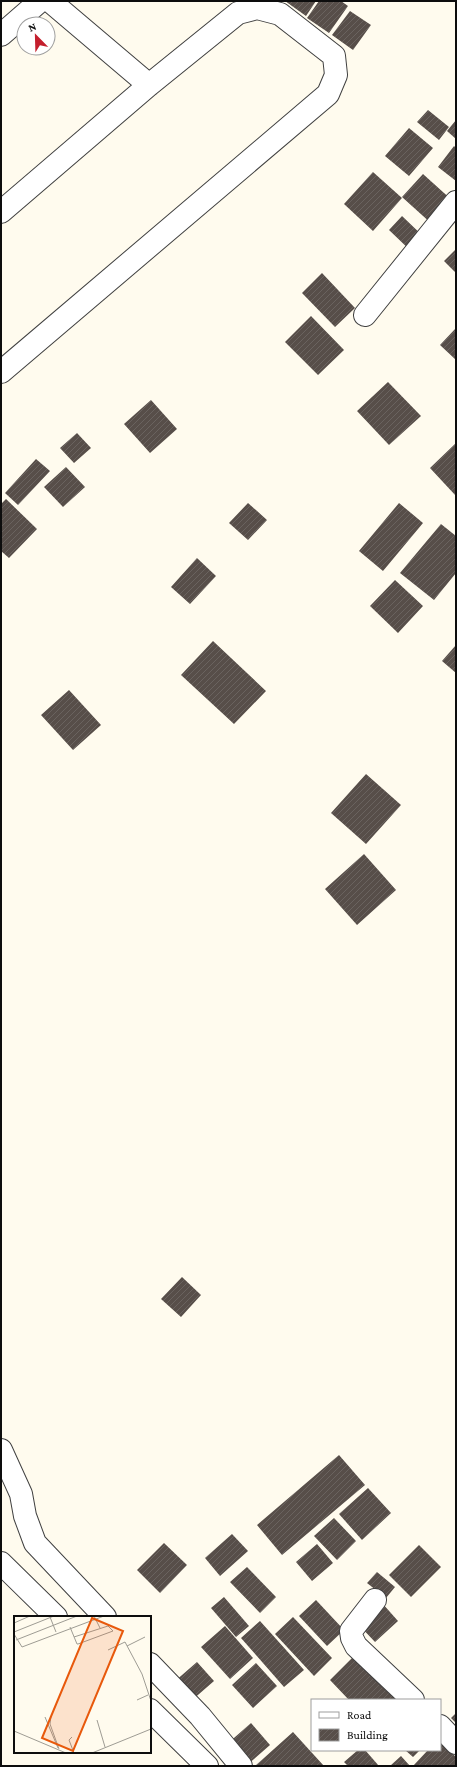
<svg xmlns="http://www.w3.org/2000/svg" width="457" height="1767" font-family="'Crimson Pro',serif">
<defs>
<pattern id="building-hatch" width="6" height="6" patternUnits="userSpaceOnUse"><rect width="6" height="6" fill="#574e49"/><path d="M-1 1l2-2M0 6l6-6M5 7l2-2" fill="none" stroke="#6a635f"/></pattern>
</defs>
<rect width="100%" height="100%" fill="#fffbee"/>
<path fill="url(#building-hatch)" d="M285,1H316L306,16Z
M319,1H341L348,6L329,33L307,18Z
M350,11L371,25L353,50L332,35Z
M428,110L449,127L439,140L417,122Z
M456,120V139L447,131Z
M409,128L433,148L409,176L385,156Z
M454,146L456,148V181L438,167Z
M373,172L402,198L373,231L344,204Z
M423,174L454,202L433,225L402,197Z
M402,216L425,238L412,252L389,230Z
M456,249V273L444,261Z
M322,273L355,308L335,327L302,293Z
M311,316L344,350L318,375L285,342Z
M456,328V360L440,345Z
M388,382L421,416L389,445L357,411Z
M151,400L177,429L150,453L124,424Z
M77,433L91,448L74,463L60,448Z
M456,443V496L430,468Z
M36,459L50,471L18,505L5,493Z
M66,467L85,487L63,507L44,487Z
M6,499L37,529L9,558L1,551V504Z
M248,503L267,520L248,540L229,523Z
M399,503L423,523L383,571L359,551Z
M441,524L456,536V573L434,600L400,573Z
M197,558L216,576L190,604L171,587Z
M395,580L423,606L398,633L370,606Z
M213,641L266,691L234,724L181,675Z
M456,645V673L442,661Z
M69,690L101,725L73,750L41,715Z
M366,774L401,805L366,844L331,813Z
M364,854L396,890L357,925L325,889Z
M182,1277L201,1295L181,1317L161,1299Z
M339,1455L365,1485L282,1555L257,1525Z
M368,1488L391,1513L362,1540L339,1514Z
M334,1518L356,1541L337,1560L314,1536Z
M232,1534L248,1551L220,1576L205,1558Z
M164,1543L187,1565L160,1593L137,1570Z
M317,1544L333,1563L312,1581L296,1562Z
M419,1545L441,1567L411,1597L389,1575Z
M247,1567L276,1597L260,1613L230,1582Z
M377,1572L395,1587L386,1598L367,1583Z
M224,1597L249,1626L236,1637L211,1608Z
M316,1600L344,1630L327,1646L299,1616Z
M382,1603L398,1621L375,1642L358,1624Z
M293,1617L332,1658L314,1676L275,1634Z
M260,1621L304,1670L284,1687L241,1638Z
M225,1626L253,1658L230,1679L201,1647Z
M354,1656L397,1700H349L330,1680Z
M197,1662L214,1681L191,1701L174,1682Z
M256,1663L277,1686L253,1708L232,1685Z
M456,1713V1723L451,1718Z
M251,1723L270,1745L246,1766L226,1745Z
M293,1732L324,1766H255Z
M440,1742L456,1757L455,1766H413L428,1750H440Z
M358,1750H365L379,1766H348L344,1762Z
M405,1750H420L413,1757Z
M401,1756L410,1766H390Z"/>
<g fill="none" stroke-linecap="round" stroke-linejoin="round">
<defs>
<path id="minor" d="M50,1L149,85
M1,35L40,1
M1,212L149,85L238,13L257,8L280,14L334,56L336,75L328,94L1,372
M365,315L456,202
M1,1450L21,1494L25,1516L35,1543L105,1617
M1,1563L56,1617
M375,1600L351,1631L352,1638L356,1646L413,1700
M150,1664L200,1716L241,1766
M150,1710L207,1766
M440,1726L456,1743"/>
</defs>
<use href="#minor" stroke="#404040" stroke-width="24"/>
<use href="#minor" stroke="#fff" stroke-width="22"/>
</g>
<g transform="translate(14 1616)">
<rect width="137" height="137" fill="#fffbee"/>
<path fill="none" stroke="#9e9c94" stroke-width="1" d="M80,0L86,12M36,1L42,16M0,7L16,0M56,11L63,28H64L99,15L94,10L60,21M0,16L40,0M0,18L8,31L90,0M2,24L63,0M113,30L131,21M94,34L111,26L128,58L137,85M123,84L134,79M37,100L36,108L45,133M31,101L44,132M83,104L91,131M0,115L52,137M58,121L55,124L60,137M78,137L137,113"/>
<path fill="#e8590c" fill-opacity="0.15" stroke="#e8590c" stroke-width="2" d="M78,2L109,15L59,135L28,122Z"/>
<rect width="137" height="137" fill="none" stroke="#0d0d0d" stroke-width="2"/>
</g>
<rect width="457" height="1767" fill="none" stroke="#0d0d0d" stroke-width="4"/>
<rect x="311" y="1699" width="130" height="52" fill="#ffffff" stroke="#9e9e9e"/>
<rect x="319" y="1712" width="20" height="6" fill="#ffffff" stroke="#9e9e9e"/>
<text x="347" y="1719" font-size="12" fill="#0d0d0d">Road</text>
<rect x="319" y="1729" width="20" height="12" fill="url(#building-hatch)" stroke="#9e9e9e"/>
<text x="347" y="1739" font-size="12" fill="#0d0d0d">Building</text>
<g transform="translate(36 36) rotate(337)"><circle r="19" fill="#ffffff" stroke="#9e9e9e"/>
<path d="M0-3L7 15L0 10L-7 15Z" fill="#c41f2d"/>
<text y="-6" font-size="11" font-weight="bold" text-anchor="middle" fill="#0d0d0d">N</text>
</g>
</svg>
